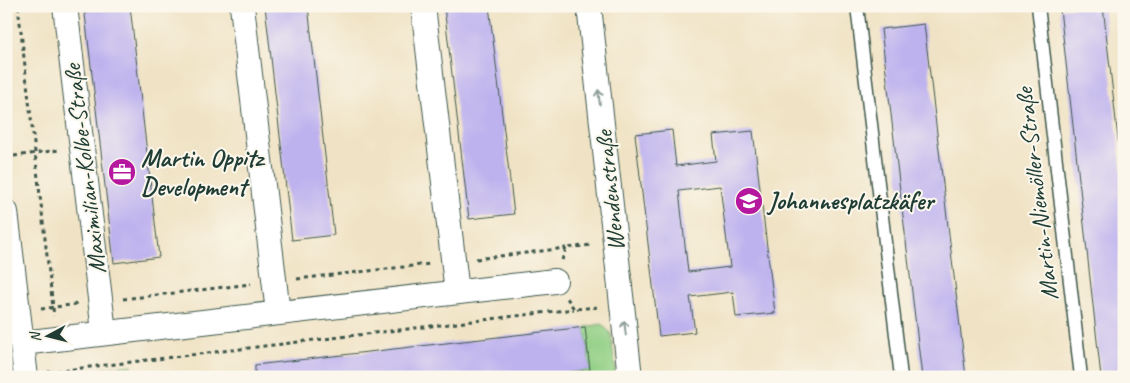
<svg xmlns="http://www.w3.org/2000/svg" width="1130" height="383" font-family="Caveat,sans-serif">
<rect width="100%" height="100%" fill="#fbf7ec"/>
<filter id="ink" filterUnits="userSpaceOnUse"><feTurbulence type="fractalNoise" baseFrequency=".02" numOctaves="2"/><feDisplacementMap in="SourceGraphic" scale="10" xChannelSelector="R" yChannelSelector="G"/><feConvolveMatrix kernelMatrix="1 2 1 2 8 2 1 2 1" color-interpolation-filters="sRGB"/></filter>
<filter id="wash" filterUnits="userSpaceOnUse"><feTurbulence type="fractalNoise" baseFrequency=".0096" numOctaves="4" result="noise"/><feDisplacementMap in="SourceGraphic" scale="20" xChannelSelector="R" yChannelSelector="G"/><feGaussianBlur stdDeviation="1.12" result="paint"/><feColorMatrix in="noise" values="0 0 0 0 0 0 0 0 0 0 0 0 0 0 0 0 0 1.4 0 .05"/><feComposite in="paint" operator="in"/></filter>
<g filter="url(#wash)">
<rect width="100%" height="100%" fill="#f0e3c5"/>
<path fill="#92cf85" stroke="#58865c" d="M602,324L611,334L616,377H528L590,370L585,327Z
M132,365L134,377H50L53,374Z"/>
<g id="blocks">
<path fill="#beb2ee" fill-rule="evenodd" d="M84,6H130L159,257L114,263Z
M265,6H308L334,235L292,240Z
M444,6H489L514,214L469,219Z
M1085,6H1103L1124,192V377H1101L1060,9Z
M924,24L966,377H922L881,29Z
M672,130L676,166L716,161L713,135L753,131L775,313L736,317L733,292L690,297L695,332L659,336L635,134ZM720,186L730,267L688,272L679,191Z
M585,327L590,370L528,377H255V365Z"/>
</g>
</g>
<g filter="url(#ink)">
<use href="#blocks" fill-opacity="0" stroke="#3e564a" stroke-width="1"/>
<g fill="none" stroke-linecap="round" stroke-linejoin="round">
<defs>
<path id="lane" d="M857,6L901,377
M1038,6L1081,377"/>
<path id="street" d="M65,6L104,332
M242,6L278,313
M423,6L457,292
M589,6L630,377
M6,212L26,377
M22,343L555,281"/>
</defs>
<use href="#lane" stroke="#3e564a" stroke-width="15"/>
<use href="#street" stroke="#3e564a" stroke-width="26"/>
<path stroke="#3e564a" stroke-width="3" stroke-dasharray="4 4" stroke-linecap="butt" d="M18,6L54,316
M6,157L60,150
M476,259L566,248
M562,260L566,248L592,245
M297,279L430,264
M567,298L574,309L599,307
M123,299L251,284
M41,309L77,304
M48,372L574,309"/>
<use href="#lane" stroke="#fff" stroke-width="12"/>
<use href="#street" stroke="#fff" stroke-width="24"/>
</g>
<defs><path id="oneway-shaft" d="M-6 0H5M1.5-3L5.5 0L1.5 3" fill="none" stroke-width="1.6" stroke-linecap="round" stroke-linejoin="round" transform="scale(1.25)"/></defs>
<g stroke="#8f9e9a">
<use href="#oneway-shaft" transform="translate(599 97) rotate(-96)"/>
<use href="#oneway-shaft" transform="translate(625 328) rotate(-96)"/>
</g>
</g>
<defs>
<symbol id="office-disc" viewBox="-11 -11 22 22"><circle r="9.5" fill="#b5179e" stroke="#fbf7ec"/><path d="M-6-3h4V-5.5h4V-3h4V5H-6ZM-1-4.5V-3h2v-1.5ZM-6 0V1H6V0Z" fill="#fff"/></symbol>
<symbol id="school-disc" viewBox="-11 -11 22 22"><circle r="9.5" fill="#b5179e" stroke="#fbf7ec"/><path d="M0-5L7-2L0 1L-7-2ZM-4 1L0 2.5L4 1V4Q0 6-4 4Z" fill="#fff"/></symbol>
</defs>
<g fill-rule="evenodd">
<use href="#office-disc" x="106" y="156" width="32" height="32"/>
<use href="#school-disc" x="733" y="185" width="32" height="32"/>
</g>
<g text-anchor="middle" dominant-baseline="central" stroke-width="4" stroke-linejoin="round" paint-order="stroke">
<g font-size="25" font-weight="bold" fill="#1f3d34" stroke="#fbf7ec" text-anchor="start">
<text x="141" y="158">Martin Oppitz<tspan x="141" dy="29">Development</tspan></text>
<text x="768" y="201">Johannesplatzkäfer</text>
</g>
<g font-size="25" fill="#1f3d34" stroke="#fbf7ec">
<text transform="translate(85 169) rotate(-97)">Maximilian-Kolbe-Straße</text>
<text transform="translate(610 191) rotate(-96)">Wendenstraße</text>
<text transform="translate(1037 194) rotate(-97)">Martin-Niemöller-Straße</text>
</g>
</g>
<rect width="1130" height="383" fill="none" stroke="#fbf7ec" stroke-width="25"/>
<g transform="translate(48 336) rotate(263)" stroke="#fbf7ec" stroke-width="4" paint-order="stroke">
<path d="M0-4L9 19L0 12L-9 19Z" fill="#1f3d34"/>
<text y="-8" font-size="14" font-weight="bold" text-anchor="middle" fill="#1f3d34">N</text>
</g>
</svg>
